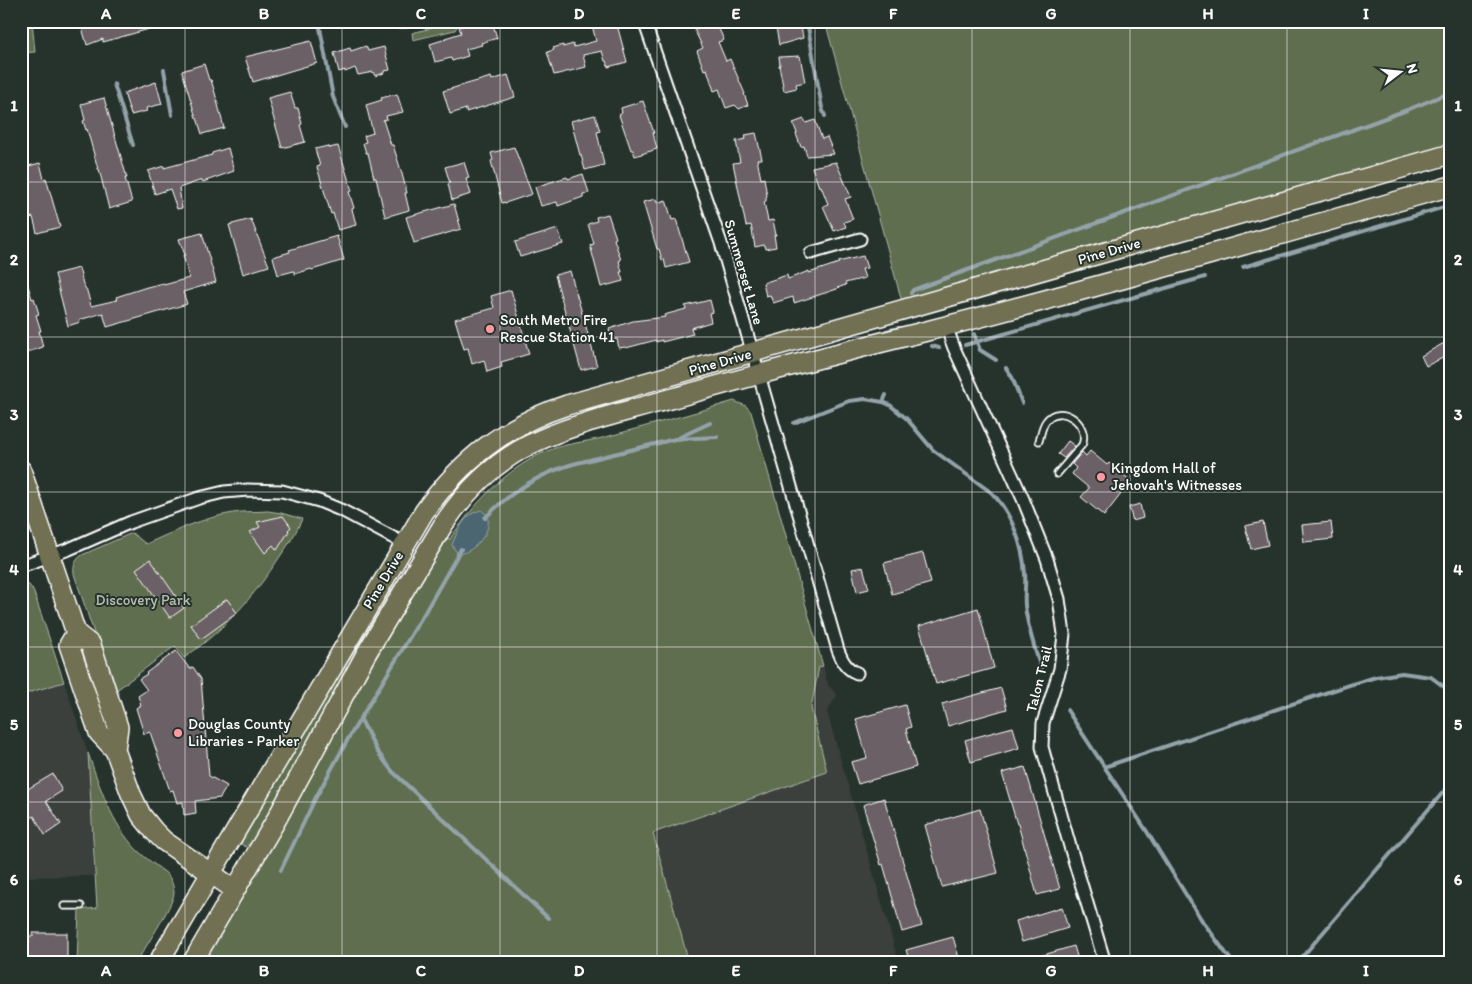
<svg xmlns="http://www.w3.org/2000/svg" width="1472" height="984" font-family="Itim,sans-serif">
<rect width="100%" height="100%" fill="#26332d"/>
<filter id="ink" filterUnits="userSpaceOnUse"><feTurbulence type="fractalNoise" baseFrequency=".02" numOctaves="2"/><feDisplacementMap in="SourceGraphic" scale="10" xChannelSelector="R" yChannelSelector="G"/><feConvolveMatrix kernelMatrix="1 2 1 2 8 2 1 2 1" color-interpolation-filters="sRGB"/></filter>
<g filter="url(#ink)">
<path fill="#3b403e" d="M823,666L828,685L837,695L827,712L899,963H689L652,833L827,772L811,708L820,667Z
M64,682L88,753L94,876L21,877V695Z"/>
<path fill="#5f6e50" stroke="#afb6a8" d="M21,21H32L35,52L21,53Z
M445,21H460L455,30L413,40L412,33L431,28Z
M825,21H1451V145L902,302Z
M734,401L746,406L751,412L823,666L819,667L811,708L827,772L653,833L689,963H202L249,883L444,538L450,539C453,533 457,529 461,524C482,495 513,465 547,451C568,442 592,442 613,435C654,424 694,413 734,401Z
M268,511L281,513L302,519C297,531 289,544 281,555C253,598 226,628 184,658L175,646L114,692L74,574C73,566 75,560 82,555L132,533L146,544C175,531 202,518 233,513C244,511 256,512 268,511Z
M21,582L29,585L33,590L64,682L21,695Z
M390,583L395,586L379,617L267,820L256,837L246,847L241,844L247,829Z
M88,753C100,787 111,823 137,850C146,859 157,866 167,874C171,879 174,886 174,893C173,906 144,949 136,963H77L79,910L97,908Z"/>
<path fill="#4c6671" stroke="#94a3aa" d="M481,510C498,520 482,544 468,551C465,553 461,553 457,553L452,545C458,530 464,514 481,510Z"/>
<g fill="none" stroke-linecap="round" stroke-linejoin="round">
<path stroke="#94a3aa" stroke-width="4" d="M807,21L822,108L825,116
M320,28L333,97L345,127
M164,70L172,115
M114,84L133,145
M1243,267L1451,205
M911,293L913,290L1407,110L1451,92
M886,331L899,328
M974,334L980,350L996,360
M965,345L1205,277
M932,346L939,348
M1006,368L1012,377L1022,403
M883,402L886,395
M794,423L849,401L865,399L883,402L890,405L907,419L933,450L992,493C1012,514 1023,545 1025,574C1026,584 1024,595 1025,605C1027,627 1035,648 1041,669
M678,438L710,423
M485,518C510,492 539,474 573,464L675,439L717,437
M1067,710L1146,830L1201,919L1233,963
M360,718L377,751L392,771L548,918
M1104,767L1349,685L1376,677L1402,673L1431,677L1451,692
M281,870L315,799L348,739L425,612L461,549
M1297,963L1445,790L1451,781"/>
</g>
<path fill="#6b6065" stroke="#fff" d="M80,21H166L167,24L103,42V39L87,45Z
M480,21H492L497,38L481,43L482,45L466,49L468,56L452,61L451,58L435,62L430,44L446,39L445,38L461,33L459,27Z
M591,21H616L627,62L608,67L606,61H605L602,51L583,55L586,67L554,75L547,52L554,50L553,48L563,45V47L573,44L574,47L596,41Z
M700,21H714L717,27H718L724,40L718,42L726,61L730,59L745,94H744L748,105L739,109L735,105L726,108L719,89L714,91L707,69L704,70L697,51L703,48L694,29L702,26Z
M775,21H800L803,38L779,45Z
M311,41L317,63L253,82L245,57Z
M366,46L368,51L384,47L390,70L384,71V73L375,76L373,72L358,75L355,68L345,72V70L339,72L334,53L350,48L351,51Z
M800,56L805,82L796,84L797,88L784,91L779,65H780L779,57Z
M204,64L209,80H211L215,93L224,128L202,134L197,118H196L182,71Z
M508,75L515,97L466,112V109L450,114L443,91L491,77L492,80Z
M156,82L162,104L146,108L147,111L131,115L124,93Z
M290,92L295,108H298L302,124L300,125L305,142L282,148L268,98Z
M397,94L403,112L386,116L387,119L383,120L391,145H393L402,174L407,193H405L409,210L385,217L376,178H374L368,153H366L363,143L366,142L364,136L373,133L366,105L382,100L381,98Z
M104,98L127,178H125L132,202L109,209L99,169H98L87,129L86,130L83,121L85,120L81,104Z
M643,101L654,133H653L657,149L635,156L633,150H631L619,115L622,113L621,108Z
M595,115L600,131L597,132L604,165L585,170L581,155H580L571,121Z
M804,119L806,123L815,120L822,139L827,137L834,154L807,156L804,146L801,147L796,134L797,133L793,123Z
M756,133L762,159H757L761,179L764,178L767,196L766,197V201L764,202L768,221L773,220L776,235H774L776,247L765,249L764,245L755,247L751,225L746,226L733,163L740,162L736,141L746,139L745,135Z
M328,146L329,148L338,146L352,191L349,192L354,208L352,209L356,225L338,230L333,213L331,214L317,167L320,166L315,149Z
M514,147L532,194L505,203V202L502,203L491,161L493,160L491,153Z
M228,148L234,171L203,182L202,180L179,188L182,208L177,209L170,189L155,194L148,171L164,166V168L212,155V153Z
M464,162L469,178L466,179L471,194L452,200L448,184L450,183L445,167Z
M836,162L851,197L845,199L853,219L844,222L846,227L834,231L823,206L828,204L821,186L819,187L812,167Z
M40,163L44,179L46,178L60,227L37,233L33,217L30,218L25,201L21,185V168Z
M583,174L589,193L583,194V197L558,206L557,202L541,206L535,187L567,177L568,179Z
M656,199L657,203L666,200L672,220L676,219L689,262L666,268L664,259L662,260L659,249H657L643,202Z
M454,204L461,229L414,243L406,217Z
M608,214L616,238L614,239L621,260L619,261L622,272H620L623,281L601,287L590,245L594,244L588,224L597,221L596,217Z
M251,219L269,266L243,274L229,225Z
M558,229L563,244L520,257L515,242Z
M202,233L216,282L183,292L187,304L107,327L103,313L79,320L80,322L68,326L55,274L79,268L83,284L87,291L91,306L117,300L116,297L147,287L164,283V285L189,278L183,255H185L179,239Z
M337,236L344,260L312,270L311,269L295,274L294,271L278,275L273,257L290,252L289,250Z
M863,256L867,268L862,269L865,278L845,283L846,285L837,288V289L794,303L793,297L773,303L770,295L766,296L763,283L787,275L788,279L809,271V273L839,263L838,262Z
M570,271L597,366L581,370L555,275Z
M21,272H24L32,299L34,298L39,314L36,315L41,331H39L43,347L25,353L21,339Z
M511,290L529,354L501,362L502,367L487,372L484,360L472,364L468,348L464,349L455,319L494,308L491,296Z
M710,300L713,312L709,313L711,322L691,328L693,334L662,342V340L656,342V340L626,348L625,347L619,348L617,339L612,340L609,329L633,321L665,317L664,315L686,309L685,306Z
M1446,342L1451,351V354L1426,366L1421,356Z
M1068,441L1075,446L1064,458L1058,454Z
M1090,451L1107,465L1109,463L1131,481L1104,516L1081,497L1089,488L1072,474L1076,468L1072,464L1082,452L1086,456Z
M1140,504L1143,518L1133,521L1129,507Z
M283,516L291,527L288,530L289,531L277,550L273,545L265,553L250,532L260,527L257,522Z
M1263,522L1268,545L1251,549L1245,526Z
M1331,522L1333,539L1304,542L1302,525Z
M923,553L931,583L892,594L884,563Z
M150,559L184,608L170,618L136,569Z
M863,567L869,589L857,592L852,569Z
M227,599L237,613L201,639L191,625Z
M978,608L994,668L936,684L919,626Z
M176,651L190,669L193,667L201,679L209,776L227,786L220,798L195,801L196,813L184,815L183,802L177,803L173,790L170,791L150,732L144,734L136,708L141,705L138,696L147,690L139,679L147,674L146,673Z
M1001,688L1007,709L948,726L942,704Z
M905,705L911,727L906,729L916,767L858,784L851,762L867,758L856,719Z
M1013,727L1019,748L971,762L965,740Z
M1025,767L1060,889L1037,895L1018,824H1017L1002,773Z
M53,774L62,791L46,801L61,824L45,835L34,816L21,823V793Z
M884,798L922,926L902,932L883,864L881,865L863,805Z
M980,809L998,873L942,887L925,825Z
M1062,907L1068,928L1022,942L1016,921Z
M33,933H67V963H21V942H29V936H33Z
M953,937L959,958L943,963H910L906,950Z
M1074,946L1079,963H1026V960Z"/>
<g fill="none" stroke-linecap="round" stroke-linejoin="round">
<defs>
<path id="service" d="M1039,441C1041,434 1042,426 1046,421C1059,402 1091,423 1082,445L1057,474
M64,906H81"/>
<path id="minor" d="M381,21H406
M644,21L721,243L838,650C842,660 846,669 857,673
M811,253L860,239
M946,326L954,348L1023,499L1047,559L1059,599L1064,634L1062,652L1060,669L1043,723L1042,747L1071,850L1105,963
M21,566L69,549L131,522L199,498L224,492L248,490L282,491L319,501L343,511L405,544"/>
<path id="primary" d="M21,470L76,633L91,645L118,727L115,750
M76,633L69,645L99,733L115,750L131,794L141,815L154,831L164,841L235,890
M158,963L424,512C462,459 506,425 567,405L1451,154
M192,963L275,822L366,654L443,525C465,492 494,463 529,445C571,424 618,414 663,401C748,377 833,354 919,333C1097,288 1274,236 1451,186"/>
</defs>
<use href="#service" stroke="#fff" stroke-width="9"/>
<use href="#minor" stroke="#fff" stroke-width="15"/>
<use href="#primary" stroke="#fff" stroke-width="22"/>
<use href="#service" stroke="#26332d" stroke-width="5.5"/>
<use href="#minor" stroke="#26332d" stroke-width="11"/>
<use href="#primary" stroke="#716f52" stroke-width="19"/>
</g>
</g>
<path fill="none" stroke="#fff" stroke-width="1" stroke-opacity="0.55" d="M185,21V963M342,21V963M500,21V963M657,21V963M815,21V963M972,21V963M1130,21V963M1287,21V963M21,182H1451M21,337H1451M21,492H1451M21,647H1451M21,802H1451"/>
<g fill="#ff9aa2" stroke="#26332d" stroke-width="2">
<circle cx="490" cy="329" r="5"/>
<circle cx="1101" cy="477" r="5"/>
<circle cx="178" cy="733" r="5"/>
</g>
<g text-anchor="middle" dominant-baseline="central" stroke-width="4" stroke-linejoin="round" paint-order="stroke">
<g font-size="15" fill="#fff" stroke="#26332d">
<text transform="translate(1109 251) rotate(-16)">Pine Drive</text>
<text transform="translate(744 272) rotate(74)">Summerset Lane</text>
<text transform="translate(720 362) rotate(-16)">Pine Drive</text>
<text transform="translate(383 580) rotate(-59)">Pine Drive</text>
<text transform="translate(1039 679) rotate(-76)">Talon Trail</text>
</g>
<g font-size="15" fill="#fff" stroke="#26332d" text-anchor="start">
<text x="500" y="320">South Metro Fire<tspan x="500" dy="17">Rescue Station 41</tspan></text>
<text x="1111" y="468">Kingdom Hall of<tspan x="1111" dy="17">Jehovah's Witnesses</tspan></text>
<text x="188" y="724">Douglas County<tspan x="188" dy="17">Libraries - Parker</tspan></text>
</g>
<g font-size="15" fill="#b7beb0" stroke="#26332d">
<text x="143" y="600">Discovery Park</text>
</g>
</g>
<rect width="1472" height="984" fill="none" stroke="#26332d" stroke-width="55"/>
<g transform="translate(1400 72) rotate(74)" stroke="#26332d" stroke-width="4" paint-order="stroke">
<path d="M0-4L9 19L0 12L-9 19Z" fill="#ffffff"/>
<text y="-8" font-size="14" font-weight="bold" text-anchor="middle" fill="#ffffff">N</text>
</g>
<rect x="28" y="28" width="1416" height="928" fill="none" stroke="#fff" stroke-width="2"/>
<g font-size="16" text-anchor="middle" font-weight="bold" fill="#fff">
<text x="106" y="19">A</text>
<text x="264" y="19">B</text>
<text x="421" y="19">C</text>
<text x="579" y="19">D</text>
<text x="736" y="19">E</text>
<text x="893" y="19">F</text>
<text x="1051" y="19">G</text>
<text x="1208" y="19">H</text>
<text x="1366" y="19">I</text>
<text x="14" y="111">1</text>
<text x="1458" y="111">1</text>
<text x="14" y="265">2</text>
<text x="1458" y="265">2</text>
<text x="14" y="420">3</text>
<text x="1458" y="420">3</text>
<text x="14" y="575">4</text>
<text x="1458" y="575">4</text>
<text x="14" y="730">5</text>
<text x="1458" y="730">5</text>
<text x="14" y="885">6</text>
<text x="1458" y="885">6</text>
<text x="106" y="976">A</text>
<text x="264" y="976">B</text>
<text x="421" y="976">C</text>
<text x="579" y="976">D</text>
<text x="736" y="976">E</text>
<text x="893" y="976">F</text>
<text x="1051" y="976">G</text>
<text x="1208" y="976">H</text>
<text x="1366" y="976">I</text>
</g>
</svg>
